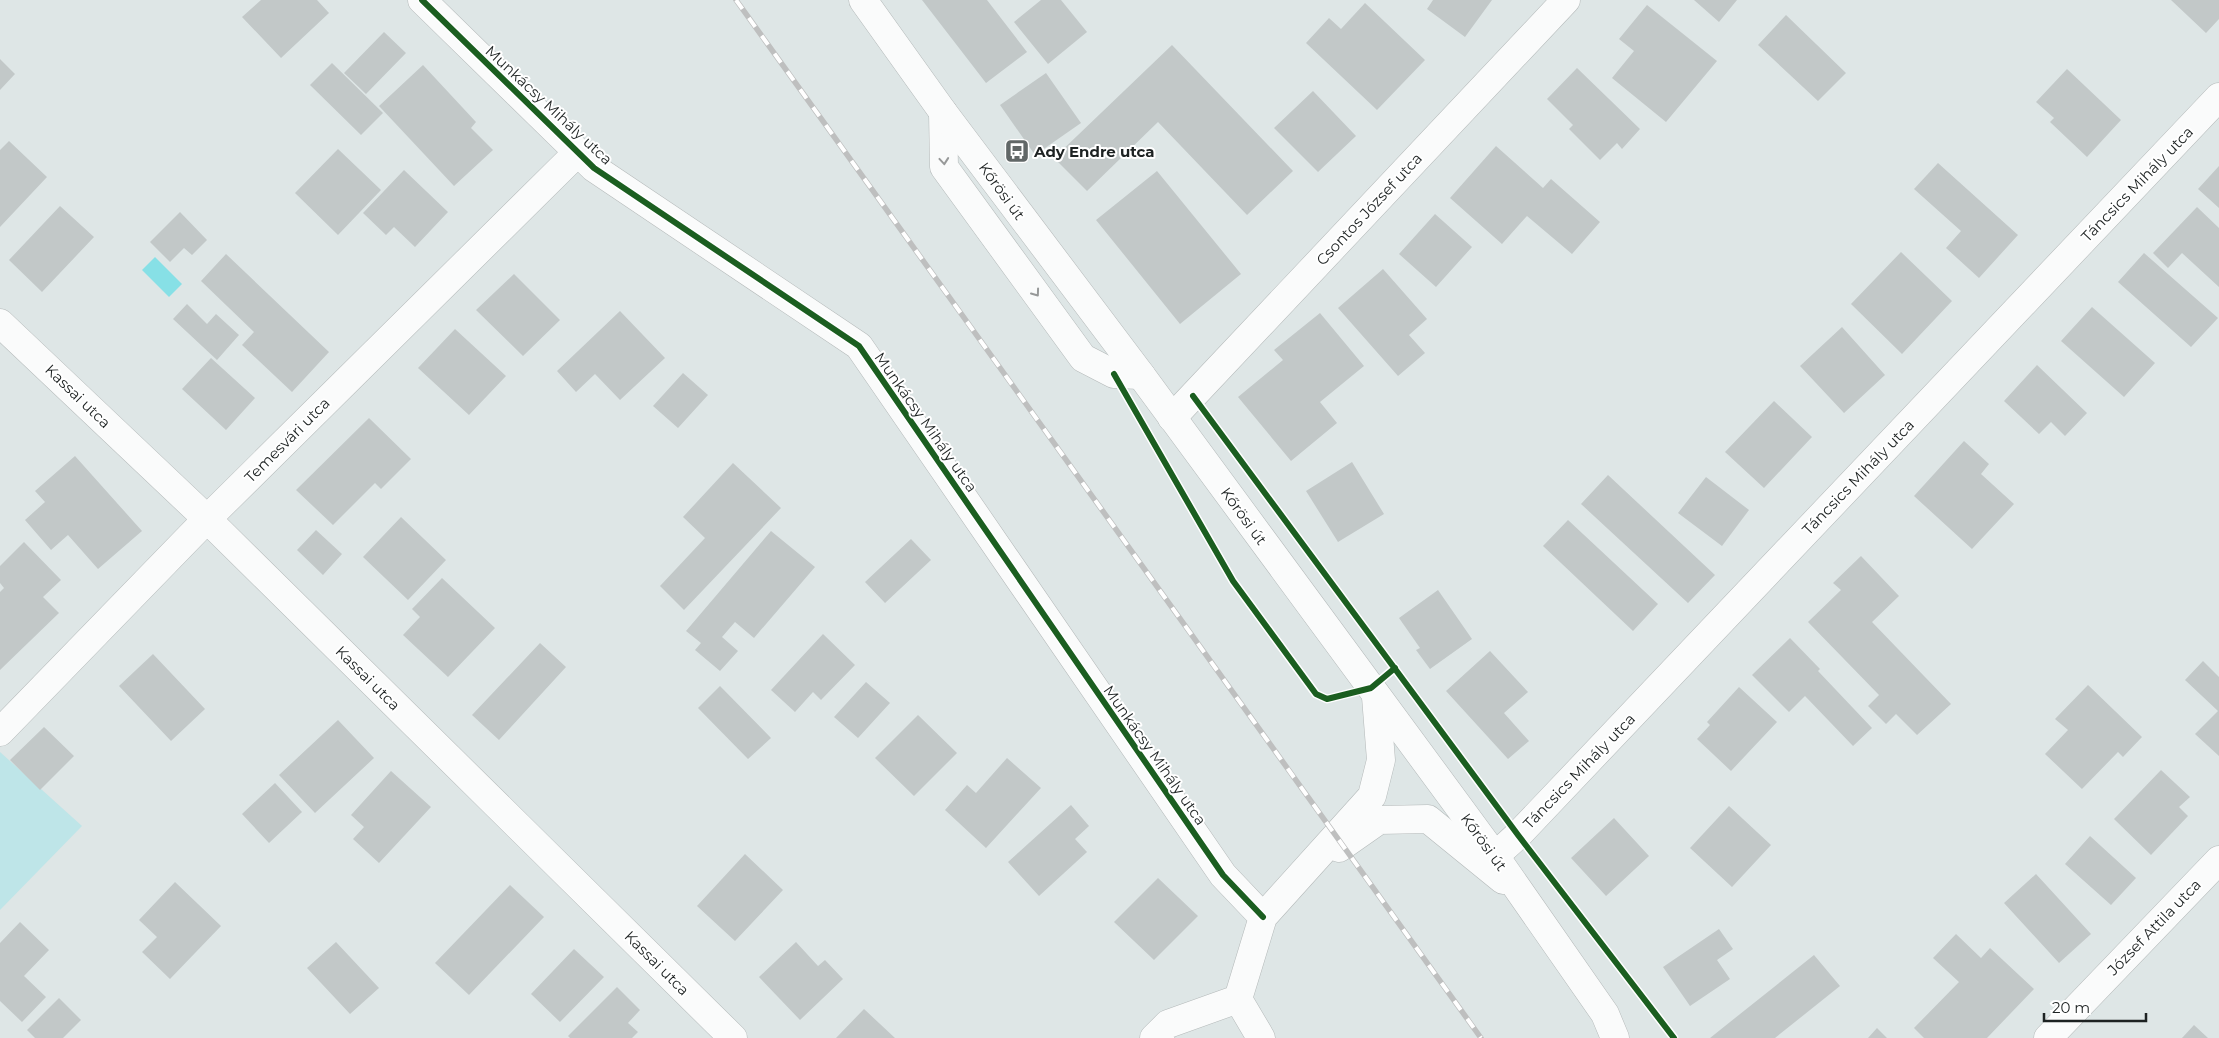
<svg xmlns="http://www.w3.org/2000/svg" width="2219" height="1038" font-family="Montserrat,sans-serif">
<rect width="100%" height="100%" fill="#dee6e6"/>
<path fill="#bee5e8" d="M0,752L82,826L0,910Z"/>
<path fill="#87e0e6" d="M155,257L182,284L169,297L142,270Z"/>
<path fill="#c2c8c8" d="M261,0H317L329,13L281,58L242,17Z
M922,0H987L1027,52L986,83Z
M1041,0H1061L1087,32L1048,64L1014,22Z
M1433,0H1492L1465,37L1427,9Z
M1694,0H1737L1719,22Z
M2171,0H2219V19L2206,33Z
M1365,3L1425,60L1377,110L1306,43L1329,18L1341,29Z
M1647,5L1717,61L1666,122L1612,78L1634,51L1619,39Z
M1786,15L1846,73L1818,101L1758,45Z
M384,32L406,53L366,94L344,73Z
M1172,45L1293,171L1247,215L1158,122L1087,191L1054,158Z
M0,59L15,74L0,90Z
M332,63L383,113L361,135L310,85Z
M423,65L476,122L471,128L493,150L454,186L379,106Z
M1577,68L1640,129L1622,149L1617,143L1600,160L1569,129L1573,125L1547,99Z
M2067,69L2121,120L2087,157L2050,122L2054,118L2036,102Z
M1046,73L1081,123L1035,155L1000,105Z
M1313,91L1356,136L1318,172L1274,128Z
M9,141L47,177L0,227V150Z
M1496,146L1543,188L1551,179L1600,222L1572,254L1527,216L1502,244L1450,198Z
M338,149L381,190L338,235L295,193Z
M1938,163L2018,235L1979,278L1946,248L1961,231L1914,189Z
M2219,166V208L2198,189Z
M404,170L448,212L415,247L394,227L386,235L363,213Z
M1157,171L1241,274L1180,324L1096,220Z
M60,206L94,237L42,292L9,260Z
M2197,207L2219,228V287L2182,253L2168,268L2153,253Z
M180,212L207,240L192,255L184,248L170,262L150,242Z
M1435,214L1472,247L1436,287L1399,254Z
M1901,252L1952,301L1902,354L1851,304Z
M2144,253L2218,318L2191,347L2118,282Z
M226,254L329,352L292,392L242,345L254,332L201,281Z
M1383,269L1427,319L1409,335L1425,353L1398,376L1338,308Z
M514,274L560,320L523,356L476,310Z
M187,304L207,324L216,314L239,335L217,360L173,319Z
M2092,307L2155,363L2124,397L2061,341Z
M620,311L665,358L620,400L595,374L576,392L557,371Z
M1320,313L1364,366L1320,402L1337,423L1291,461L1238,397L1283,360L1274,350Z
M1842,327L1885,375L1844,413L1800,366Z
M455,329L506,376L469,415L418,368Z
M211,358L255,398L226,430L182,389Z
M2037,365L2087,413L2065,436L2051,422L2039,434L2004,401Z
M683,373L708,395L678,428L653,406Z
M1774,401L1812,437L1764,488L1725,452Z
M369,418L411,459L381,489L375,483L333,525L296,490Z
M1964,441L1989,464L1981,474L2014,504L1972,549L1914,496Z
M75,456L142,531L98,569L68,535L51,550L25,520L45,502L35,491Z
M1352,462L1384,514L1338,542L1306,491Z
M733,463L781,508L684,610L660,586L705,538L683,517Z
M1608,475L1715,575L1688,603L1581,504Z
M1706,477L1749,510L1722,546L1678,513Z
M401,517L446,560L408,600L363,557Z
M1568,520L1658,604L1633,631L1543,546Z
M316,530L342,554L323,575L297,550Z
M771,531L815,567L754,638L735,622L722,637L738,651L720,671L695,650L701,643L686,631Z
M911,539L931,560L885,603L865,582Z
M24,542L61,580L43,597L59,613L0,670V592L4,588L0,583V566Z
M1861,556L1899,596L1872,622L1951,704L1917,735L1896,714L1886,724L1868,706L1879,695L1808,622L1841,590L1833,583Z
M442,578L495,628L448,677L403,635L420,617L412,609Z
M1438,590L1472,639L1430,669L1416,650L1420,648L1399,618Z
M823,634L855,665L821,700L813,692L795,712L771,690Z
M1790,638L1820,669L1818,671L1872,728L1853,746L1805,696L1789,712L1752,675Z
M540,643L566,667L499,740L472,715Z
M1490,651L1528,692L1504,713L1529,741L1508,759L1446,691Z
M153,654L205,709L171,741L119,686Z
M2203,661L2219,677V756L2195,734L2218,711L2185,680Z
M866,682L890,703L858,738L834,717Z
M2088,685L2142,737L2123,757L2118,752L2082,789L2045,754L2068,730L2055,719Z
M720,686L771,738L748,759L698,708Z
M1739,687L1777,722L1731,771L1697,739L1710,725L1707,722Z
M918,715L957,753L914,796L875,758Z
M338,720L374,758L315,813L279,775Z
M44,727L74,756L40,790L10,760Z
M1007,758L1041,788L986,848L945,810L967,785L976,793Z
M2161,770L2190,797L2179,807L2188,816L2151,855L2114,819Z
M391,771L431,807L379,863L353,839L364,827L351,815Z
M275,783L302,812L269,843L242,814Z
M1071,805L1089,826L1075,839L1087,852L1039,896L1008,862Z
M1729,806L1771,845L1732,887L1690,848Z
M1614,818L1649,856L1606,896L1571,858Z
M2090,836L2136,878L2111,905L2065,864Z
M745,854L783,890L735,941L697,906Z
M2036,874L2091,934L2059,963L2004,903Z
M1158,878L1198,916L1154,960L1114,922Z
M175,882L221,926L170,979L142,952L157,937L139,920Z
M510,885L544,917L469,995L435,963Z
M20,922L49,950L24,976L46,997L22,1022L0,1001V943Z
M1719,929L1733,949L1717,960L1730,979L1690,1006L1663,967Z
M1956,934L1981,958L1990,948L2034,989L1987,1038H1924L1914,1028L1959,982L1933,958Z
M336,942L379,988L350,1014L307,968Z
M796,942L818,966L825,960L843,979L800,1020L759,977Z
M574,949L604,977L560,1022L531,994Z
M1814,955L1840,986L1775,1038H1710Z
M617,987L640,1010L628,1023L638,1032L632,1038H570L568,1036Z
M59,998L81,1020L63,1038H35L27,1030Z
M864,1009L895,1038H836Z
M2194,1025L2208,1038H2182Z
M1877,1028L1887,1038H1868Z"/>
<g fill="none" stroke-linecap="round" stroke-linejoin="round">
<defs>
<path id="minor" d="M422,0L594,168L859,346L1223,875L1263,917
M943,112L944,167L1083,358L1114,374L1141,375
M0,323L207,519L733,1038
M1172,418L1566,0
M0,732L207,519L578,152
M1339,848L1379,820L1428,819L1503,880
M1495,856L1518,835L2219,97
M1238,999L1261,1038
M1154,1038L1168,1024L1238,999L1263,917L1372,796L1381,760L1376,697
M2048,1038L2219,860"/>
<path id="major" d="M863,0L943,112L1141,375L1495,856L1605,1014L1615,1038"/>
</defs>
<use href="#minor" stroke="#b4b9b9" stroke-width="29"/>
<use href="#major" stroke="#b4b9b9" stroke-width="29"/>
<use href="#minor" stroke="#fafbfb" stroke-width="28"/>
<use href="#major" stroke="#fafbfb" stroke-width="28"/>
<defs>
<path id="rail" d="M736,0L1481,1038"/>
</defs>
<use href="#rail" stroke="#bebfbf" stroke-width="5.5"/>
<use href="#rail" stroke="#fff" stroke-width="4" stroke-dasharray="11" stroke-linecap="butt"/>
<defs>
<path id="cycleway" d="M422,0L594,168L859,346L1223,875L1263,917
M1114,374L1233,581L1316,694L1327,699L1371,688L1395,668
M1193,396L1518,835L1674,1038"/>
</defs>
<use href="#cycleway" stroke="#fff" stroke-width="9"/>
<use href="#cycleway" stroke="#1b5e20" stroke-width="6"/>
</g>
<defs><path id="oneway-chevron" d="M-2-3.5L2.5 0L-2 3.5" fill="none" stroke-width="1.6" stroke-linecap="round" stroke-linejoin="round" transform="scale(1.25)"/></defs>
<g stroke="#979999">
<use href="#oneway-chevron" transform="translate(944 161) rotate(85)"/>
<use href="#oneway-chevron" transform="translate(1036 293) rotate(54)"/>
</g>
<defs>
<symbol id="bus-square" viewBox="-11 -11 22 22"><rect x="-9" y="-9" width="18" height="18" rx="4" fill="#616767" stroke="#fff"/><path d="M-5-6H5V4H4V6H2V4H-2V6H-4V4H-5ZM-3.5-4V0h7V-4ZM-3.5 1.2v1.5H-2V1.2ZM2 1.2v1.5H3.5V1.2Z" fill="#fff"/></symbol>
</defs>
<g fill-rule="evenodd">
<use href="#bus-square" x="1003" y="137" width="28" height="28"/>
</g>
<g text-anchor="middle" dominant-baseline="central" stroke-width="4" stroke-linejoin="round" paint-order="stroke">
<g font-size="15" fill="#1d2222" stroke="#fff">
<text transform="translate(549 105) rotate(43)">Munkácsy Mihály utca</text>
<text transform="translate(2137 184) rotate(-46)">Táncsics Mihály utca</text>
<text transform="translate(1002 191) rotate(54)">Kőrösi út</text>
<text transform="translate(1369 209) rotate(-47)">Csontos József utca</text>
<text transform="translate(78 396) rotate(44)">Kassai utca</text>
<text transform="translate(926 422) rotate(55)">Munkácsy Mihály utca</text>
<text transform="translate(287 440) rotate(-45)">Temesvári utca</text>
<text transform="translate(1858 477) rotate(-46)">Táncsics Mihály utca</text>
<text transform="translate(1244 516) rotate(54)">Kőrösi út</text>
<text transform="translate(368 678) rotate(45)">Kassai utca</text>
<text transform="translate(1155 755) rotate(55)">Munkácsy Mihály utca</text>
<text transform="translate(1579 771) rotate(-46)">Táncsics Mihály utca</text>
<text transform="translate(1484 842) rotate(54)">Kőrösi út</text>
<text transform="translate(2154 927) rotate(-46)">József Attila utca</text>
<text transform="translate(657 963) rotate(45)">Kassai utca</text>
</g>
<g font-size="15" font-weight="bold" fill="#1d2222" stroke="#fff" text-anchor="start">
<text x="1034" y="151">Ady Endre utca</text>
</g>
</g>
<path d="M2044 1013v8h102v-8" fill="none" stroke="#1d2222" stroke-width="2.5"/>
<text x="2052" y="1013" font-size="15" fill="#1d2222" stroke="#ffffff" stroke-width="4" paint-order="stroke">20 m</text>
</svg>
